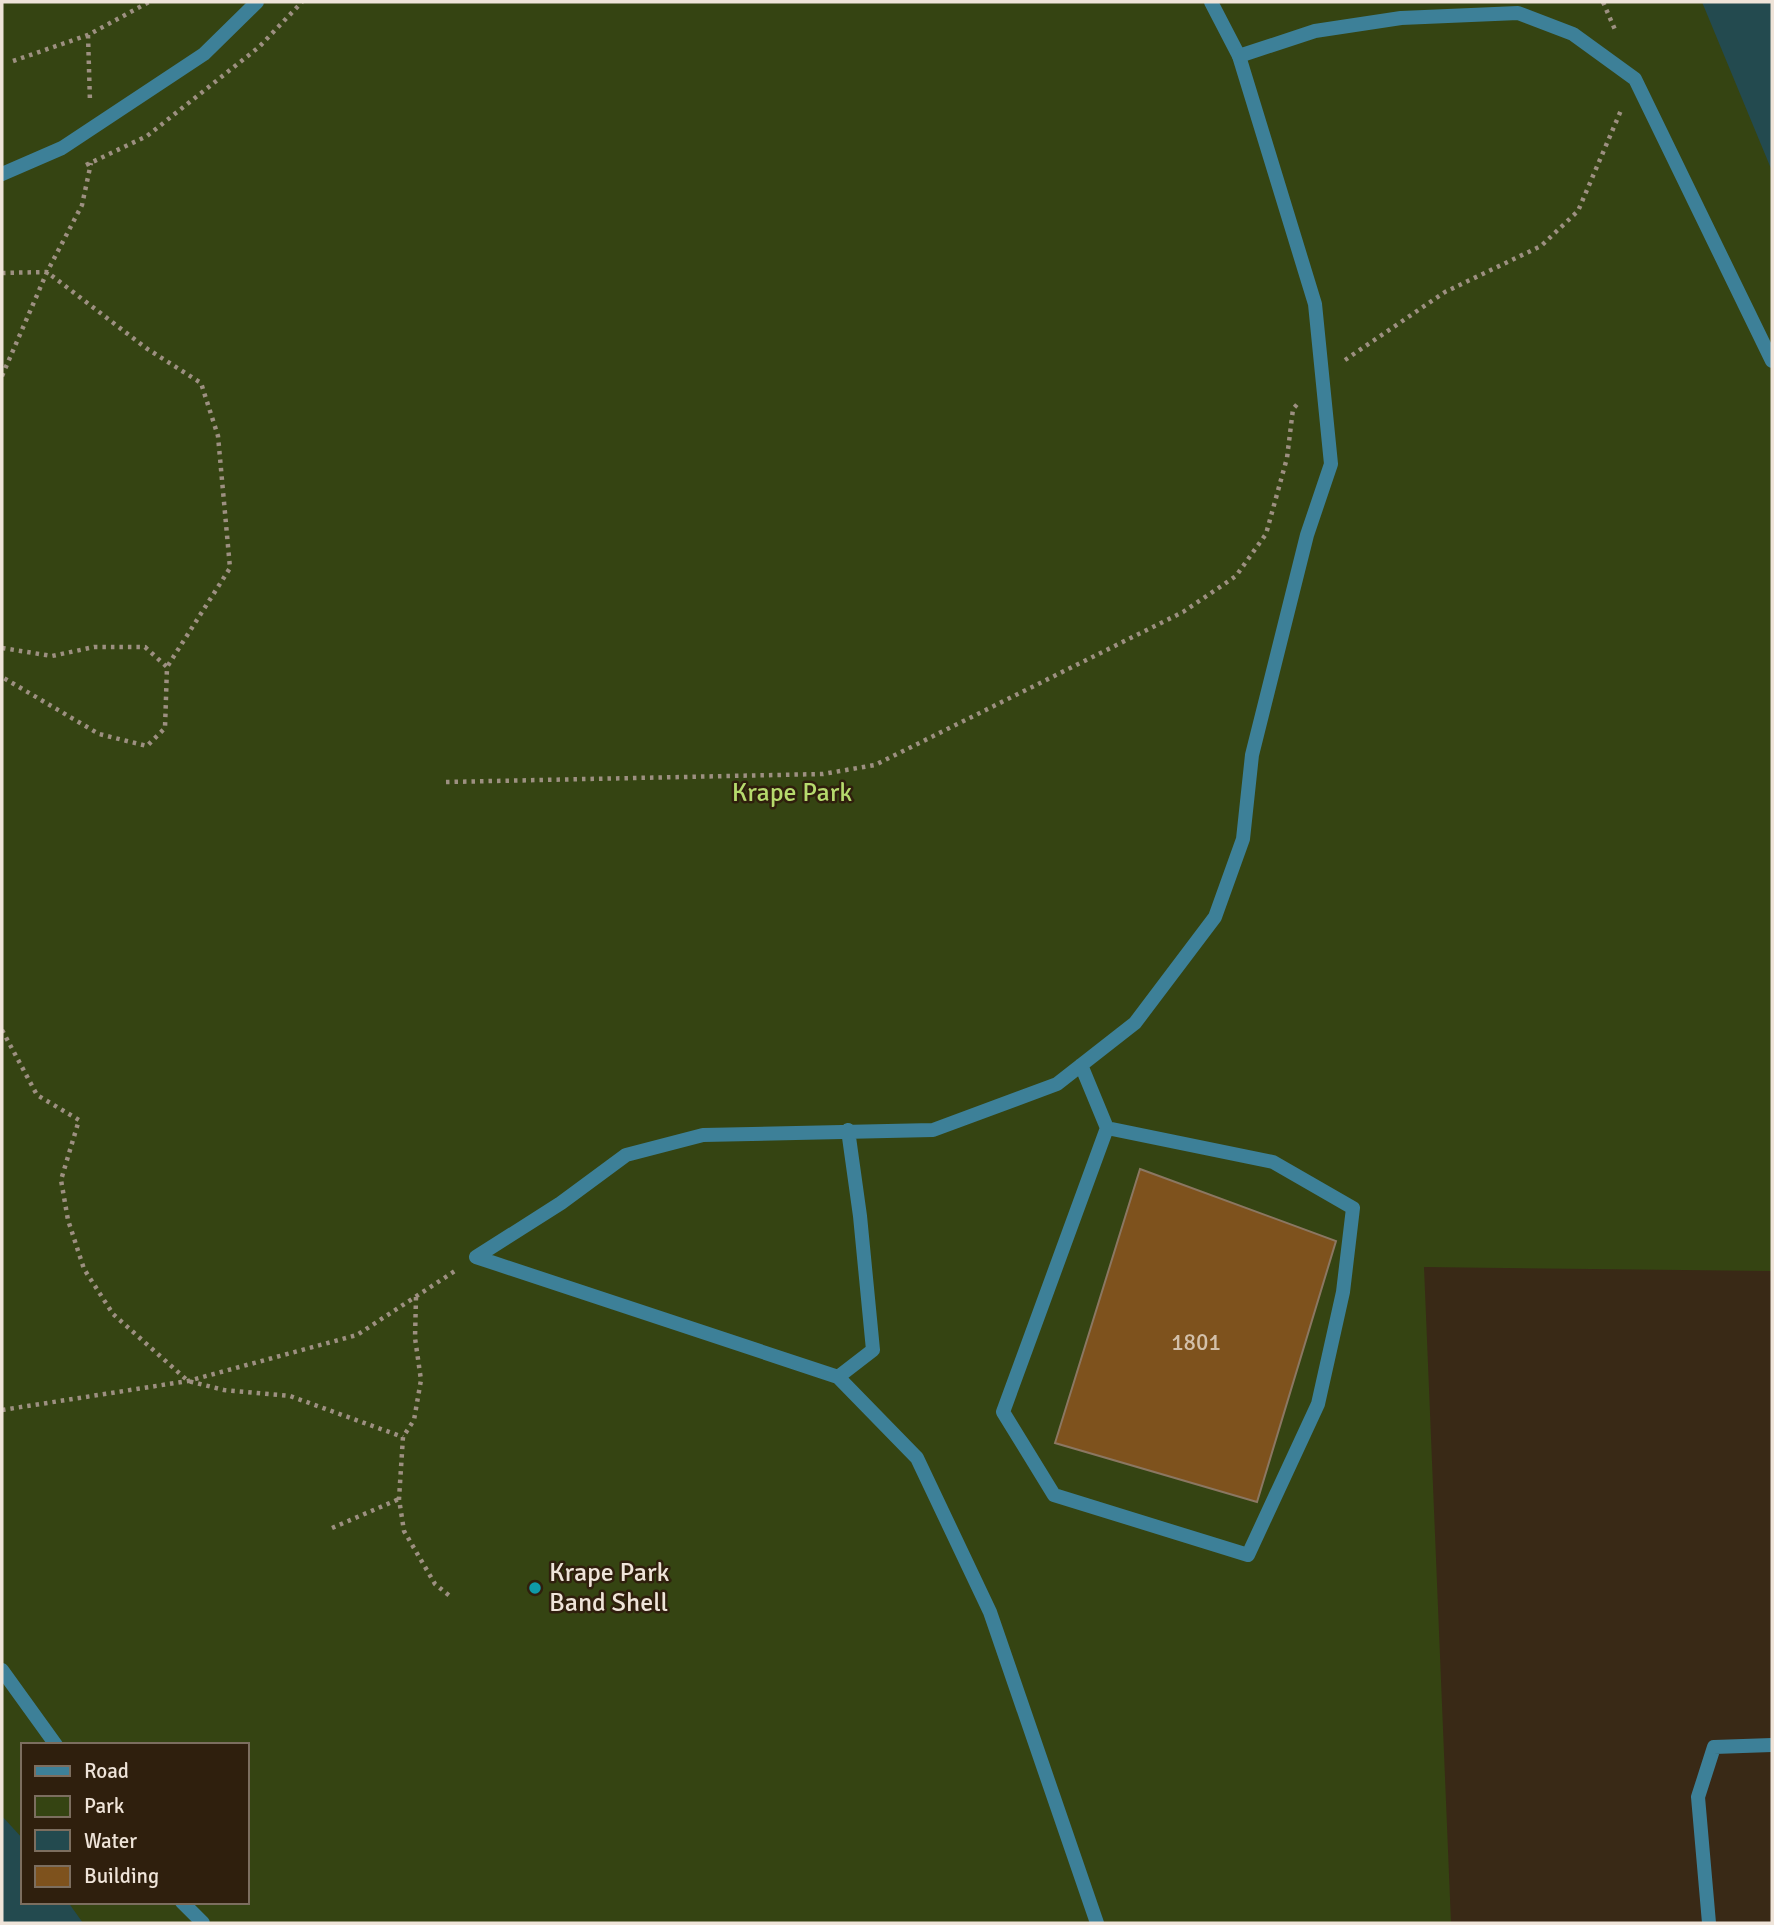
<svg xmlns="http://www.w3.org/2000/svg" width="1774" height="1925" font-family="Signika,sans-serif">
<rect width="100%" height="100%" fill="#392916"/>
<path fill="#354412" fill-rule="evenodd" d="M2,2H1735L1772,68V1271L1424,1267L1451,1923H2ZM23,1745H247V1902H23Z"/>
<path fill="#234a4f" d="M1702,2H1772V171Z
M2,1816L23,1839V1902H68L83,1923H2Z"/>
<path fill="#7e521d" stroke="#8b7762" stroke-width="2" d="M1140,1169L1336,1241L1257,1502L1055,1443Z"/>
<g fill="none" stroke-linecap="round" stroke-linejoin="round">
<path stroke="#9d9081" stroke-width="4.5" stroke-dasharray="3.5 5" stroke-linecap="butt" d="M1603,2L1616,32
M88,35L90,102
M13,61L88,35L149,2
M86,165L147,136L259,47L302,2
M2,273L47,272L82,205L91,163
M1345,360L1445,292L1541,246L1578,211L1622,108
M2,376L47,272L146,348L201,383L218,436L230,568L167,667
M2,648L52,656L94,647H145L167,667L165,728L147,746L99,734L2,677
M446,782L823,774L875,765L1183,612L1236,576L1266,534L1287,458L1293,409L1300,401
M2,1030L37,1095L79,1120L61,1180L68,1220L84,1269L113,1314L188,1381L224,1390L290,1396L403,1437
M416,1297L415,1338L421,1380L414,1420L403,1437L399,1499L404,1531L435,1584L451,1597
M2,1410L188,1381L357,1335L458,1269
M332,1528L399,1499"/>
<path stroke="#3d8098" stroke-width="14" d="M2,174L62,148L204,54L257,2
M1081,1065L1107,1128L1273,1162L1353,1208L1343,1292L1318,1404L1248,1555L1054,1495L1003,1412L1107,1128
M476,1257L561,1203L626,1155L703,1135L933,1130L1057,1084L1135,1023L1215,917L1243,839L1252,755L1307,535L1331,464L1315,304L1239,56L1211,2
M476,1257L838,1377L917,1458L990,1612L1097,1923
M838,1377L873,1350L860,1216L848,1130
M2,1670L56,1745
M182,1902L203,1923"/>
<path stroke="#3d8098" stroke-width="14" d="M1239,56L1315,31L1401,18L1518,13L1573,34L1635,79L1772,361
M1709,1923L1698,1797L1714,1747L1772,1745"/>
</g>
<circle fill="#0f9aa8" stroke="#2f1f0d" stroke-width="2.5" cx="535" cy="1588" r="7"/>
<g text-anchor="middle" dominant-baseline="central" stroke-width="5" stroke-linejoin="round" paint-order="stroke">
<g font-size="23" fill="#d3c0aa">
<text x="1196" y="1342">1801</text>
</g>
<g font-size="26" fill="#b6da6d" stroke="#2f1f0d">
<text x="792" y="793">Krape Park</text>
</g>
<g font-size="26" fill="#efe4d9" stroke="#2f1f0d" text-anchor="start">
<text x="549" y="1573">Krape Park<tspan x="549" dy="30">Band Shell</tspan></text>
</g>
</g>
<rect width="1774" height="1925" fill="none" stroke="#efe4d9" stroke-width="7"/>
<rect x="21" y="1743" width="228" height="161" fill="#2f1f0d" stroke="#7c6e5f" stroke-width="2"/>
<rect x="35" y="1766" width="35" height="10" fill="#3d8098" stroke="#7c6e5f" stroke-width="2"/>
<text x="84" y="1778" font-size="21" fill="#efe4d9">Road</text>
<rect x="35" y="1796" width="35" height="21" fill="#354412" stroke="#7c6e5f" stroke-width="2"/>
<text x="84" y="1813" font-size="21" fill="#efe4d9">Park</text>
<rect x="35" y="1830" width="35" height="21" fill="#234a4f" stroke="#7c6e5f" stroke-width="2"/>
<text x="84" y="1848" font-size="21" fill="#efe4d9">Water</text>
<rect x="35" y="1866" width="35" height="21" fill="#7e521d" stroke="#7c6e5f" stroke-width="2"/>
<text x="84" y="1883" font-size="21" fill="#efe4d9">Building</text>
</svg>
